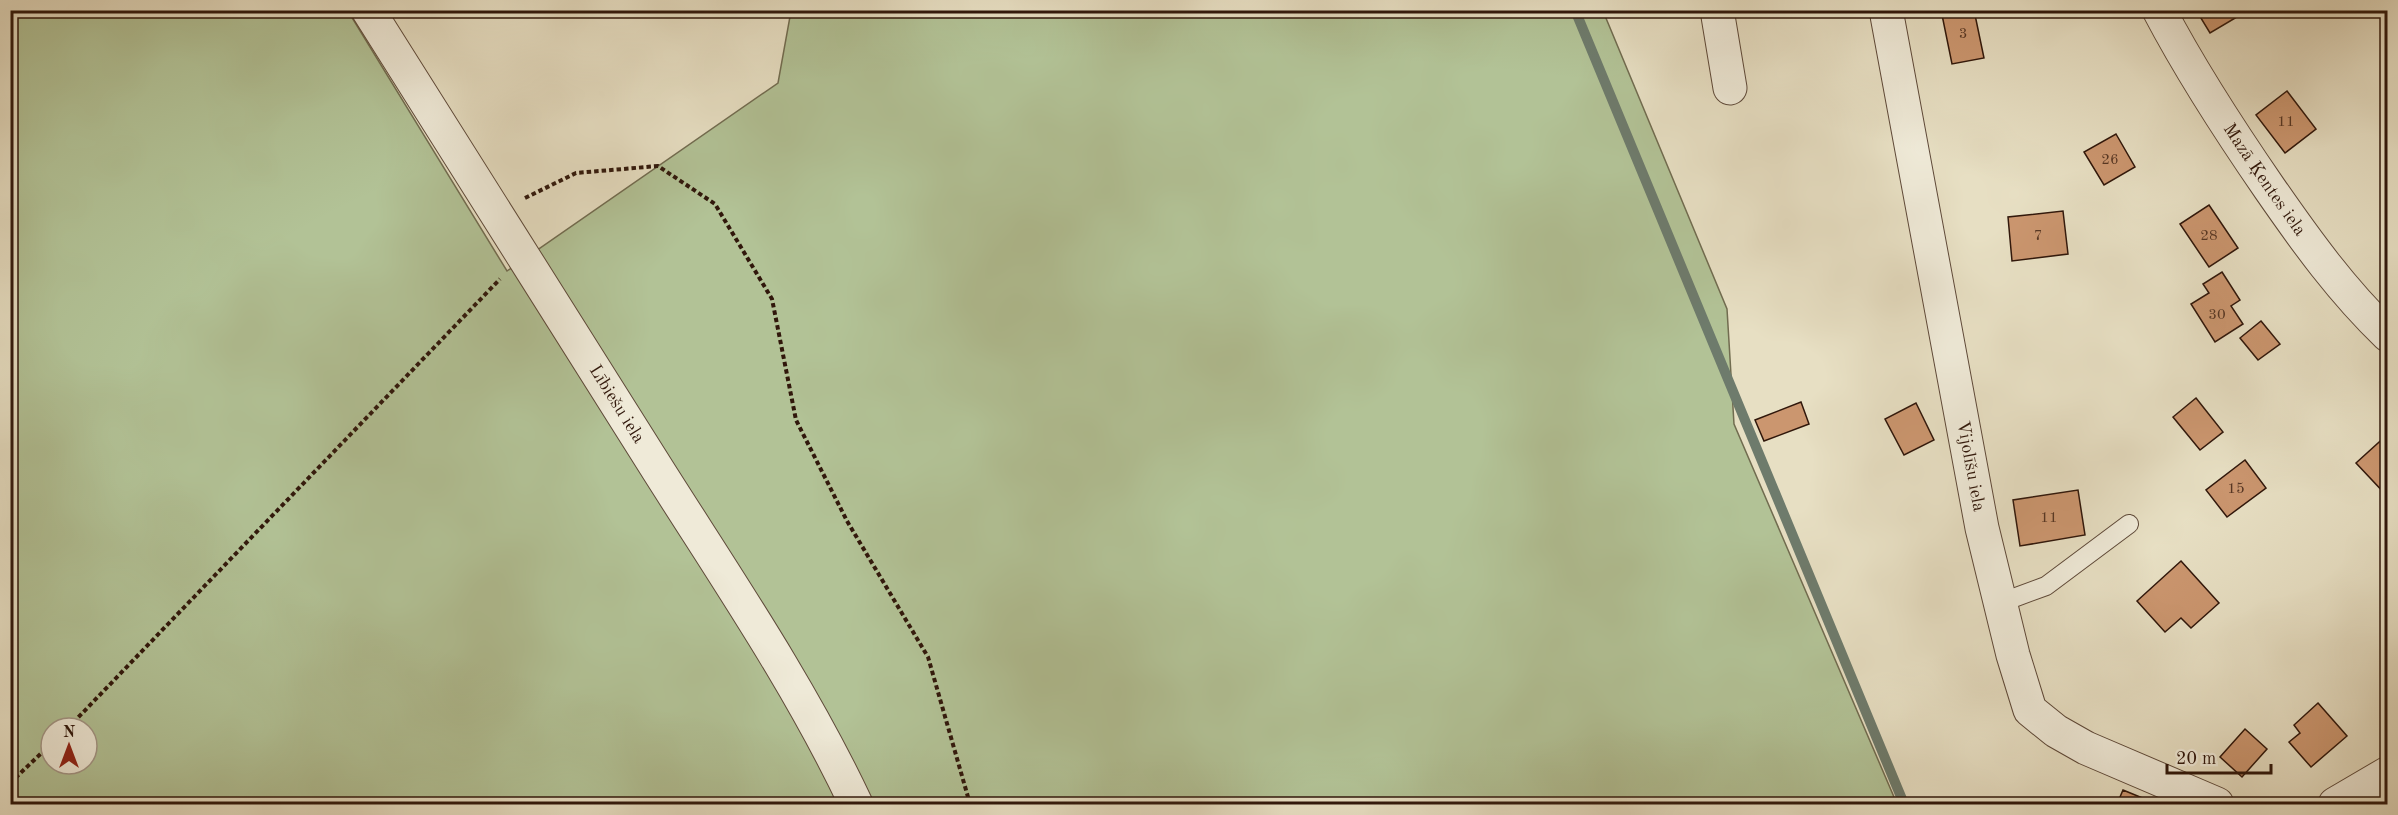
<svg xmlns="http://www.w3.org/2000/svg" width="2398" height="815" font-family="'Old Standard TT',serif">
<rect width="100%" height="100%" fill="#e7dfc3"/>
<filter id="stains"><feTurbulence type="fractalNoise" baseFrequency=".00333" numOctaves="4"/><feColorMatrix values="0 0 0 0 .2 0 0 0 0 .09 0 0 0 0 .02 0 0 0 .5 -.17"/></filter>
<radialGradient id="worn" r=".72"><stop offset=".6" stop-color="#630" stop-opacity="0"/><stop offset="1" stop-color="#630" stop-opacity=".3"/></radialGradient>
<path fill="#b2c296" stroke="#716c50" stroke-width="1.5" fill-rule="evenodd" d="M10,11H348L507,271L778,83L791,11H1603L1727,309L1734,424L1897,804H11ZM51,728H87V764H51Z"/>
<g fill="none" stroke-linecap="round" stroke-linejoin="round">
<path stroke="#6e7b6c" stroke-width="10" d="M1575,10L1904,804"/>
</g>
<path fill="#cb966f" stroke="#30170b" stroke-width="1.5" d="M1941,10H1974L1984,58L1952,64Z
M2196,10H2247V11L2210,33Z
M2287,91L2316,129L2285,153L2256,115Z
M2116,134L2135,167L2104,185L2084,152Z
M2209,205L2238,248L2209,267L2180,224Z
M2063,211L2068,254L2012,261L2008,217Z
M2222,272L2240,300L2231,306L2243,324L2215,342L2191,304L2209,293L2203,284Z
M2261,321L2280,344L2258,360L2240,338Z
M2196,398L2223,432L2200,450L2173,417Z
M1801,402L1809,424L1764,441L1755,420Z
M1916,403L1934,440L1904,455L1885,419Z
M2388,434V497L2356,463Z
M2245,460L2266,488L2227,517L2206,490Z
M2078,490L2085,535L2020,546L2013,500Z
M2181,561L2219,603L2191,628L2181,618L2165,632L2137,601Z
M2318,703L2347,736L2311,767L2289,742L2300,733L2294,725Z
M2245,729L2267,749L2242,777L2220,757Z
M2123,790L2157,804H2117Z"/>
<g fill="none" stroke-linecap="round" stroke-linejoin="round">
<defs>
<path id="service" d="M2000,603L2046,586L2129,524"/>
<g id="minor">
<path d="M1717,10L1730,88"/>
<path id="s1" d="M1886,10L1982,528L2013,655L2030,710L2056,731L2086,748L2217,804"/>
<path d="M2335,804L2388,773"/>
</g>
<g id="tertiary">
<path id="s2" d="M368,10C466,163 562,317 658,470C727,579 801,687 856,804"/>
<path id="s3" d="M2159,10C2192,73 2230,131 2270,189C2306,241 2342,291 2388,335"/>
</g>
</defs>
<use href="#service" stroke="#5e4939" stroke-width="20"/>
<use href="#minor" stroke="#5e4939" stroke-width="35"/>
<use href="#tertiary" stroke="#5e4939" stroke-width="35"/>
<path stroke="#30170b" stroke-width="4" stroke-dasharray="4.5 3" stroke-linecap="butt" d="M525,198L576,173L658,166L715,204L772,299L796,420L847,521L928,657L970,804
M68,728L500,279
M10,783L51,744"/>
<use href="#service" stroke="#efead8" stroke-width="18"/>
<use href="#minor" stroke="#efead8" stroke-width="33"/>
<use href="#tertiary" stroke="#efead8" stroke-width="33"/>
</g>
<g text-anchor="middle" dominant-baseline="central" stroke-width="4.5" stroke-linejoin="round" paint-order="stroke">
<g font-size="15" fill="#573724">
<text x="1963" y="34">3</text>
<text x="2286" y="122">11</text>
<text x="2110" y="160">26</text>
<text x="2038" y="236">7</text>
<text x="2209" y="236">28</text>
<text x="2217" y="315">30</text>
<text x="2236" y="489">15</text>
<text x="2049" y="518">11</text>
</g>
<g font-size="18" fill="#30170b" stroke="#efead8">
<text stroke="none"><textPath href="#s3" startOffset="200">Mazā Ķentes iela</textPath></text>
<text stroke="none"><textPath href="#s2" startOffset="466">Lībiešu iela</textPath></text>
<text stroke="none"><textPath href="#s1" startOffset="464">Vijolīšu iela</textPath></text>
</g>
</g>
<rect width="2398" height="815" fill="none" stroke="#e7dfc3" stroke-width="36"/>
<rect x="12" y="12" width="2374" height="791" fill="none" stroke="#30170b" stroke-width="3"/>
<rect x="18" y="18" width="2362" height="779" fill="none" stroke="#30170b" stroke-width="1.5"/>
<g transform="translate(69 746)"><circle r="28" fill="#efead8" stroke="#a39686" stroke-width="1.5"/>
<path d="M0-4.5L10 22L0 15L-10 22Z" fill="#8f2418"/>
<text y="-9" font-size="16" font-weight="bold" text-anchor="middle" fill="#30170b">N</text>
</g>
<path d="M2167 764v9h104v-9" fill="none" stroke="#30170b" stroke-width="3"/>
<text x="2176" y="764" font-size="18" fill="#30170b" stroke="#efead8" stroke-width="4.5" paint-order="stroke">20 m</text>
<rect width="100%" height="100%" filter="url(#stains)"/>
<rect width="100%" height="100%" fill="url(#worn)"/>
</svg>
